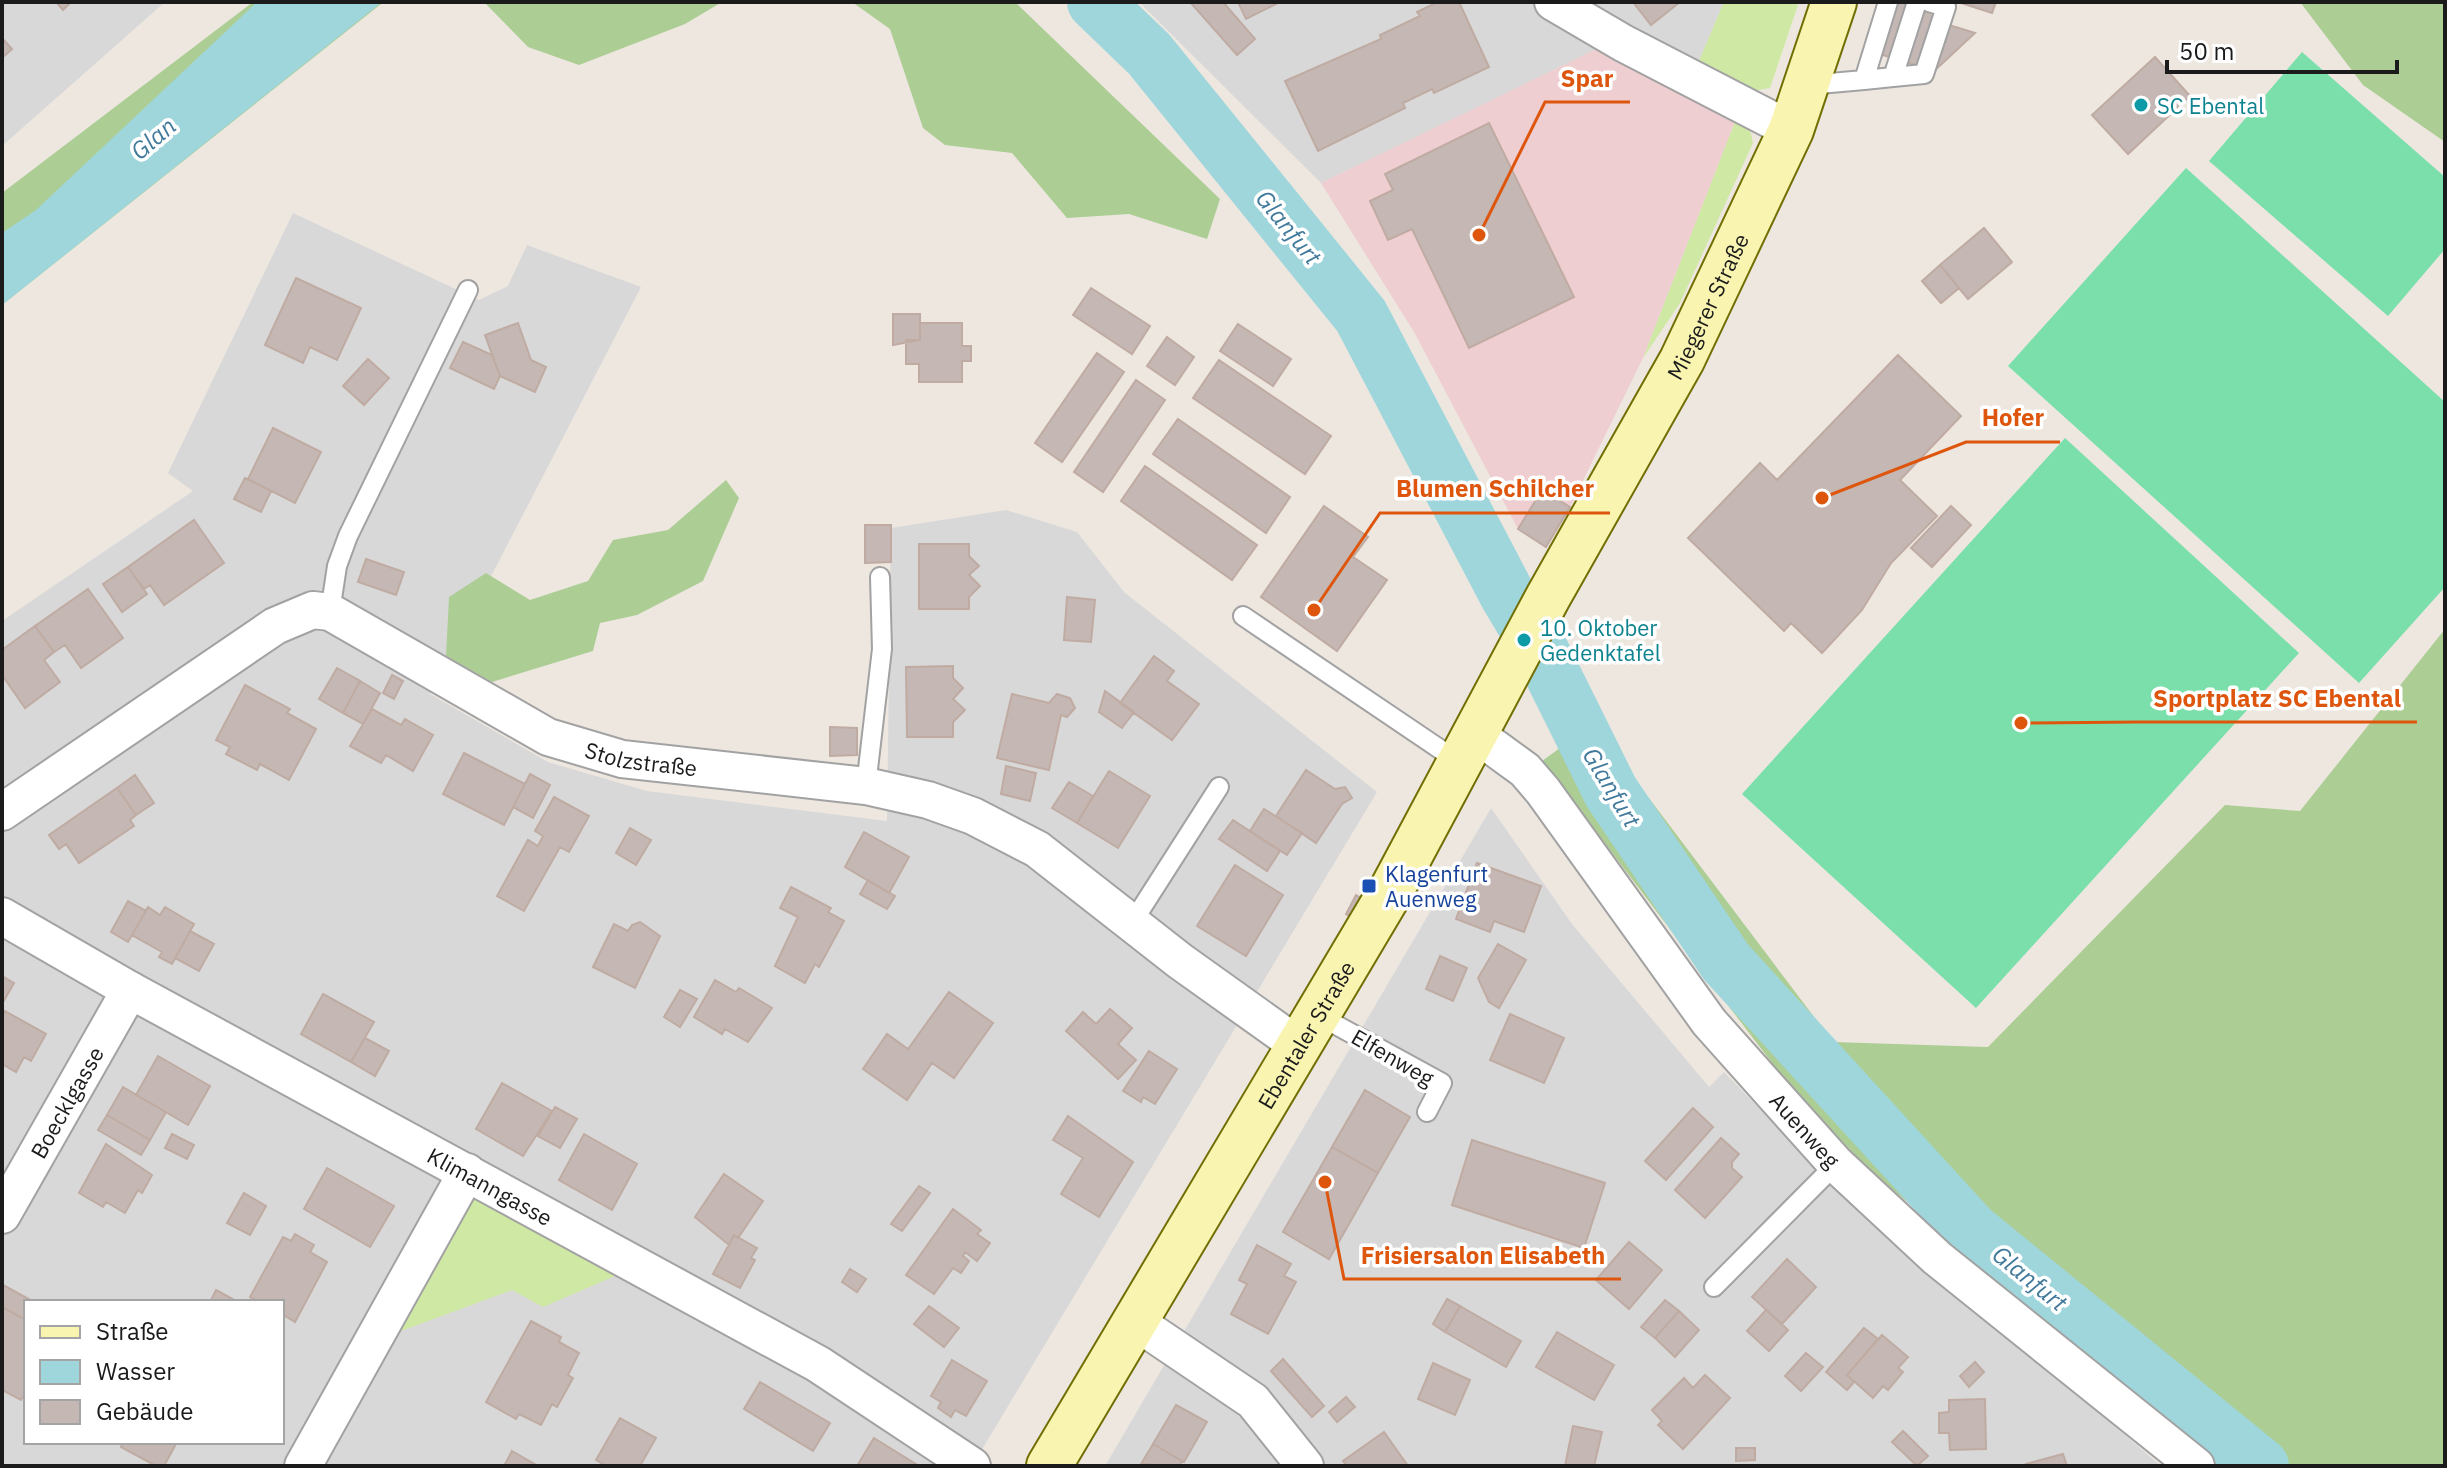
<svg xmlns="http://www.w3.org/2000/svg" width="2447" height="1468" font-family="'IBM Plex Sans',sans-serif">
<rect width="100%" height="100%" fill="#ede7e0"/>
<path fill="#d9d8d8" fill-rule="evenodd" d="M2,2H165L2,146Z
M1139,2H1724L1698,63L1605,45L1321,183Z
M293,213L479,300L508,286L527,245L641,287L430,694L548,762L647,791L887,821L891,528L1006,510L1077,532L1124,592L1377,792L972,1466H2V621L193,491L168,473ZM26,1302H282V1442H26Z
M1491,808L1572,924L1709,1087L1724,1072L1842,1193L2161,1466H1105Z"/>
<path fill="#efced1" d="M1605,45L1738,114L1643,358L1570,507L1546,547L1518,529L1414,332L1321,183Z"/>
<path fill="#cfe9a4" d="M1724,2H1799L1770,88L1752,91L1698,63Z
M1738,114L1750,130L1753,143L1680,303L1643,358Z
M463,1192L615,1276L543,1307L512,1290L382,1338Z"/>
<path fill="#accd94" d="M253,2H397L381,4L2,305V193Z
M484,2H722L685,24L579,65L528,47Z
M852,2H1015L1220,199L1207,239L1129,214L1067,218L1012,153L945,145L923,128L890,29Z
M2300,2H2445V142L2363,85Z
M726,480L739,498L703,581L637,615L600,623L593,651L492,682L446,656L449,597L486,573L530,600L588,581L613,540L668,530Z
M2445,629V1466H2230L1872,1173L1788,1084L1542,761L1593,724L1833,1042L1988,1047L2225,805L2300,811Z"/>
<path fill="#7bdfab" d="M2302,52L2445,177V249L2388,316L2209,161Z
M2186,168L2445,402V587L2359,683L2008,366Z
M2065,438L2299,653L1976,1008L1742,794Z"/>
<path fill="#9fd6dc" d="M257,2H382L2,305V233L36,210Z"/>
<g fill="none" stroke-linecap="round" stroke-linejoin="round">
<path stroke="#9fd6dc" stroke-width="56" d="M1095,2L1149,54L1361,316L1508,596L1542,653L1611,792L1726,962L1971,1230L2261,1466"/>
</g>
<path fill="#c5b8b4" stroke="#bfaba2" stroke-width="2" d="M56,2H71L63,10Z
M1190,2H1223L1255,39L1237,55Z
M1238,2H1280L1246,19Z
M1438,2H1459L1489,67L1434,93L1432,89L1403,103L1405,108L1318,151L1285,81L1381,39L1380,35L1420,16L1417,12Z
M1633,2H1680L1651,25Z
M1882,2H1957L1949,25L1975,33L1934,71L1867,50Z
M1958,2H1996L1992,13Z
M2,38L12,49L2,58Z
M2155,57L2190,96L2128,154L2092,115Z
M1489,123L1574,297L1469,348L1412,229L1388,240L1370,201L1393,190L1385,174Z
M1984,228L2012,262L1968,299L1940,265Z
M1940,265L1959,288L1941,303L1922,281Z
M296,278L361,308L337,360L310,347L303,363L265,345Z
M1091,288L1150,326L1132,354L1073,315Z
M893,314H920V340L893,345Z
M518,323L531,360L546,367L535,392L500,376L485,335Z
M920,323H962V346H971V361H962V382H919V364H906V340H920Z
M1238,324L1291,359L1273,386L1220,351Z
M1167,337L1194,357L1175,385L1147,366Z
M463,342L492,355L500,376L494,389L450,368Z
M1097,353L1124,372L1062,462L1035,443Z
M1898,355L1961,416L1900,480L1937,516L1891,563L1862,610L1822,653L1791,623L1784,631L1688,538L1760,463L1777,480Z
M368,359L389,378L364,405L343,386Z
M1219,360L1331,436L1305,474L1193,398Z
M1136,380L1165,400L1103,492L1074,472Z
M1178,419L1290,497L1266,533L1153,454Z
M273,428L321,452L295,503L248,479Z
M1145,466L1257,545L1232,580L1121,501Z
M245,478L271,491L261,512L234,499Z
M1542,490L1570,507L1546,547L1518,529Z
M1324,506L1368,537L1353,557L1387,580L1337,651L1261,597Z
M1951,506L1971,525L1932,567L1911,548Z
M194,520L224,563L164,605L150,585L144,589L128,567Z
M865,525H891V562L865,563Z
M919,544H969V556L979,566L969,575L980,586L969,597V609H919Z
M366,559L404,572L396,595L358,582Z
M128,567L147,594L122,612L103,584Z
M88,589L123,638L81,668L65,645L54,652L35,626Z
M1067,597L1095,600L1091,642L1064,640Z
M35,626L54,652L44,660L60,682L25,708L2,675V650Z
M1154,656L1174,671L1167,681L1199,704L1172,740L1120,703Z
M953,666V678L963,688L953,699L965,710L953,722V737H907L906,667Z
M337,668L360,681L343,713L319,699Z
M392,675L403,681L394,699L383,693Z
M360,681L380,693L363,724L343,713Z
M245,685L290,709L287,713L316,729L289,780L260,764L257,770L226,754L230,747L216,740Z
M1105,691L1134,712L1122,728L1099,712Z
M1012,694L1049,703L1057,694L1070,698L1075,708L1067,717L1061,715L1049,770L997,758Z
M372,709L401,725L405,719L433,735L413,771L386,755L381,763L350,746Z
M830,727L857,728V755L830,756Z
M464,753L525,784L504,825L443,794Z
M1006,766L1036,773L1030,801L1001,794Z
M1306,770L1335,789L1345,787L1352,798L1342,804L1316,843L1276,816Z
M1109,771L1150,796L1118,848L1077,823Z
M530,774L550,785L533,818L513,807Z
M135,775L154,803L136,815L117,788Z
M1069,782L1093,796L1077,823L1052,808Z
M117,788L136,815L130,820L134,826L79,863L66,844L59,849L49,835Z
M554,797L589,816L569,852L560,847L524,911L497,896L528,840L538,846L543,836L535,831Z
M1264,809L1302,833L1287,855L1250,831Z
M1233,820L1280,851L1267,871L1219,839Z
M630,828L651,840L636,865L616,853Z
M864,832L909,857L889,893L845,867Z
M1477,863L1541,886L1524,932L1494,921L1490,932L1456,919Z
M1235,865L1283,895L1246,956L1197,926Z
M868,880L895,896L887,909L860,894Z
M791,887L831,908L828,912L844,921L819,967L815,964L805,983L775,966L798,917L780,908Z
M1356,895L1363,899L1353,918L1346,914Z
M128,901L146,911L128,942L111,932Z
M148,907L160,915L165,907L194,924L172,964L159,957L162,952L132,935Z
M640,922L660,936L635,988L593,967L614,924L628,931L632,925Z
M190,931L214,944L199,971L175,958Z
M1498,944L1526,960L1499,1008L1489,1002L1478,978Z
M1440,956L1467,968L1453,1001L1426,989Z
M2,976L14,983L2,1004Z
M715,980L736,992L739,988L772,1008L748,1042L725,1029L722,1034L694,1017Z
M680,990L697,999L680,1027L664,1017Z
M949,992L993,1023L954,1078L932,1063L907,1100L863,1069L887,1034L908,1049Z
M323,994L374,1022L351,1062L301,1034Z
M1110,1009L1132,1028L1118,1044L1136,1060L1118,1079L1066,1031L1083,1012L1096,1024Z
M5,1011L46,1034L31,1061L24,1057L16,1072L2,1064V1017Z
M1510,1014L1564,1038L1544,1083L1490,1060Z
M365,1038L389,1051L375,1076L351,1062Z
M1149,1051L1177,1069L1155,1104L1143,1097L1141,1102L1123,1091Z
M158,1056L210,1086L188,1125L136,1095Z
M502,1083L552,1111L523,1156L476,1129Z
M123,1087L166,1112L150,1140L107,1115Z
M1365,1090L1410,1117L1378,1173L1332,1147Z
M555,1107L577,1119L560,1148L538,1136Z
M1693,1108L1713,1127L1666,1180L1645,1161Z
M107,1115L150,1140L141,1155L98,1130Z
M1068,1116L1133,1162L1099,1217L1061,1194L1083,1158L1053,1140Z
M172,1134L194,1145L187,1159L165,1148Z
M584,1134L637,1164L612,1210L559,1180Z
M1721,1138L1739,1154L1732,1162V1168L1742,1177L1705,1218L1675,1190Z
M1472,1140L1605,1183L1584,1248L1452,1205Z
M106,1144L152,1175L142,1193L138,1190L125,1213L106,1202L103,1207L79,1193Z
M1332,1147L1378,1173L1329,1259L1283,1232Z
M327,1168L394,1206L370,1247L304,1209Z
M724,1174L763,1201L738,1238L734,1235L729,1245L695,1217Z
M919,1186L930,1193L902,1231L891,1224Z
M244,1193L266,1206L250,1235L227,1223Z
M953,1209L981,1230L977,1234L990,1243L977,1261L965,1252L963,1256L969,1261L961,1273L953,1268L934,1294L906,1275Z
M295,1234L314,1245L310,1252L327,1262L295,1322L282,1314V1302H260L250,1297L283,1237L291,1241Z
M734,1235L757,1248L751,1258L755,1260L740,1288L713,1274Z
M1629,1242L1662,1270L1629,1309L1596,1280Z
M1257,1245L1291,1264L1284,1276L1296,1282L1268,1334L1231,1314L1247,1284L1239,1280Z
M1787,1259L1816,1287L1782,1324L1752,1297Z
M850,1269L866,1279L857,1292L842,1282Z
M3,1285L34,1302H26V1320L2,1307Z
M216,1290L238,1302H210Z
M1447,1299L1460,1306L1445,1332L1433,1324Z
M1665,1300L1679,1311L1655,1338L1641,1327Z
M929,1306L959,1328L944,1347L914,1324Z
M1460,1306L1521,1341L1506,1367L1445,1332Z
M2,1307L26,1320V1391L21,1400L2,1390Z
M1766,1310L1788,1330L1769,1351L1747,1331Z
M1679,1311L1699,1330L1675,1357L1655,1338Z
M531,1321L561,1337L559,1342L579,1353L568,1375L573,1378L557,1407L552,1404L541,1425L519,1414L516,1419L486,1402Z
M1864,1328L1878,1339L1847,1375L1854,1382L1847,1390L1826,1372Z
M1557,1332L1614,1365L1594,1400L1536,1367Z
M1882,1335L1908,1357L1898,1368L1903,1372L1888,1390L1883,1386L1873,1398L1847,1375Z
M1806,1353L1823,1367L1801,1391L1785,1376Z
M1283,1359L1324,1406L1312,1417L1271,1371Z
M952,1360L987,1381L966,1416L955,1410L951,1417L938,1408L941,1402L931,1396Z
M1975,1362L1984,1372L1969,1387L1960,1376Z
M1433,1363L1470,1380L1455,1415L1418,1399Z
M1705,1375L1730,1398L1683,1449L1658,1425L1662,1421L1652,1410L1684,1378L1693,1388Z
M760,1382L830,1423L813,1451L744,1409Z
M1346,1397L1355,1407L1337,1422L1329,1412Z
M1985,1399L1986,1449L1950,1450L1949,1433H1939V1413L1949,1412V1400Z
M1176,1405L1207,1422L1184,1462L1153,1444Z
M620,1418L656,1438L640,1466H606L596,1460Z
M1573,1426L1602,1432L1594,1466H1565Z
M1903,1431L1928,1456L1917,1466L1892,1442Z
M1384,1432L1408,1466H1347L1343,1461Z
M874,1438L919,1466H857Z
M123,1442H177L164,1466H156L121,1447Z
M1153,1444L1182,1461L1179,1466L1141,1464Z
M1736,1448H1755V1460L1736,1461Z
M512,1451L538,1466H504Z
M2063,1454L2067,1466H2027L2026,1464Z"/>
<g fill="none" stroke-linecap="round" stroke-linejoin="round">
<defs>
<path id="service" d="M1893,77L1924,74L1946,7L1929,2
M1864,80L1893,77L1917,2
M1808,85L1864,80L1888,2
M330,612L337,566L348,536L468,290
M1243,616L1459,762
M866,786L882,649L880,577
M1132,923L1219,787
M1318,1015L1442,1083L1427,1112
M1714,1287L1836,1164"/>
<g id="minor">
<path d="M1553,2L1623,43L1791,130"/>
<path id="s1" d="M1477,735L1525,770L1543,791L1709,1022L1836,1164L1937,1258L2196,1466"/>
<path id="s2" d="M2,812L275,626L313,610L330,612L548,737L622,759L866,786L928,800L973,816L1037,849L1180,961L1299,1046"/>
<path id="s3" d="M2,916L130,990L818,1364L972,1466"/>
<path id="s4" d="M2,1215L130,990"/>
<path d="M1136,1322L1253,1401L1305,1466"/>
<path d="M303,1466L467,1172"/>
</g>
<g id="secondary">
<path id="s5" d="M1049,1466L1392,889L1548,597L1682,360L1791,130L1834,2"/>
</g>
</defs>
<use href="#service" stroke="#a2a2a2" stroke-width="22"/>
<use href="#minor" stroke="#a2a2a2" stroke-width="40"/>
<use href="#secondary" stroke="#716f03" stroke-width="48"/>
<use href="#service" stroke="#fff" stroke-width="18"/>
<use href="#minor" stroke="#fff" stroke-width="36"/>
<use href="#secondary" stroke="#faf4b1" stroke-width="44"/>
</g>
<g fill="#0f9aa8" stroke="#fff" stroke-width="3">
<circle cx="2141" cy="105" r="8"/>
<circle cx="1524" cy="640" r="8"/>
</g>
<rect fill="#1a4fb4" stroke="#fff" stroke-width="3" x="1361" y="878" width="16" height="16" rx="4"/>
<g text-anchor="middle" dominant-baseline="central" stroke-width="7" stroke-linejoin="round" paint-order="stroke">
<g font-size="22" fill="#0d838f" stroke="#fff" text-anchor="start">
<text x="2157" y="105">SC Ebental</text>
<text x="1540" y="627">10. Oktober<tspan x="1540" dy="25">Gedenktafel</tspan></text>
</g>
<g font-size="22" fill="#1b1b1b" stroke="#fff">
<text stroke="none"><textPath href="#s5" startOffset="1334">Miegerer Straße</textPath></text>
<text stroke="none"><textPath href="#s2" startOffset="736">Stolzstraße</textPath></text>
<text stroke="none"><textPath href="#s5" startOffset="502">Ebentaler Straße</textPath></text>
<text transform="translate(1393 1057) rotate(30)">Elfenweg</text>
<text stroke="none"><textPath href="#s4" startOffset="130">Boecklgasse</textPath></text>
<text stroke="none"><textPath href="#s1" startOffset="516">Auenweg</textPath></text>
<text stroke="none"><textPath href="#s3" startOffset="558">Klimanngasse</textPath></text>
</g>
<g font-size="22" fill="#164399" stroke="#fff" text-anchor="start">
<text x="1385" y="873">Klagenfurt<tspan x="1385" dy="25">Auenweg</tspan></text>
</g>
<g font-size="24" font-style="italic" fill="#427a9c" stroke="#fff">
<text transform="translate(153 138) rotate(-40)">Glan</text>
<text transform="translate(1289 227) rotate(51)">Glanfurt</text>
<text transform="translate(1612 787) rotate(59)">Glanfurt</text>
<text transform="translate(2030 1278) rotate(39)">Glanfurt</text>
</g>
</g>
<path fill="none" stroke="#de560d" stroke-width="3" d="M1479 235L1545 102H1630M1822 498L1966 442H2060M1314 610L1380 513H1610M2021 723L2137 722H2417M1325 1182L1344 1279H1621"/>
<g fill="#de560d" stroke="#fff" stroke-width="3">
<circle cx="1479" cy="235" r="8"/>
<circle cx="1822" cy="498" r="8"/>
<circle cx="1314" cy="610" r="8"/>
<circle cx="2021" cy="723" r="8"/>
<circle cx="1325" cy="1182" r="8"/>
</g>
<g font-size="24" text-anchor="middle" font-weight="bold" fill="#de560d" stroke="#fff" stroke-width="7" stroke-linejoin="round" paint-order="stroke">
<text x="1587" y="87">Spar</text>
<text x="2013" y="426">Hofer</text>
<text x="1495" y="497">Blumen Schilcher</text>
<text x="2277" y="707">Sportplatz SC Ebental</text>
<text x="1483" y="1264">Frisiersalon Elisabeth</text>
</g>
<rect width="2447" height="1468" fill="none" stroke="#1b1b1b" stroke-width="8"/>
<rect x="24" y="1300" width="260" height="144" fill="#ffffff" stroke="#a4a4a4" stroke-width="2"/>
<rect x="40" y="1326" width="40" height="12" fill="#faf4b1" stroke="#a4a4a4" stroke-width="2"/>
<text x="96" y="1340" font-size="24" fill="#1b1b1b">Straße</text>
<rect x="40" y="1360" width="40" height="24" fill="#9fd6dc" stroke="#a4a4a4" stroke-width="2"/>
<text x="96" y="1380" font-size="24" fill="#1b1b1b">Wasser</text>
<rect x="40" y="1400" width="40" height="24" fill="#c5b8b4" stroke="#a4a4a4" stroke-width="2"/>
<text x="96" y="1420" font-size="24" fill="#1b1b1b">Gebäude</text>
<path d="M2167 60v12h230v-12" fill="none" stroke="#1b1b1b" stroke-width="4"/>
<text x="2179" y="60" font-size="24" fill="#1b1b1b" stroke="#ffffff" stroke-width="6" paint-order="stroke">50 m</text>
</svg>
